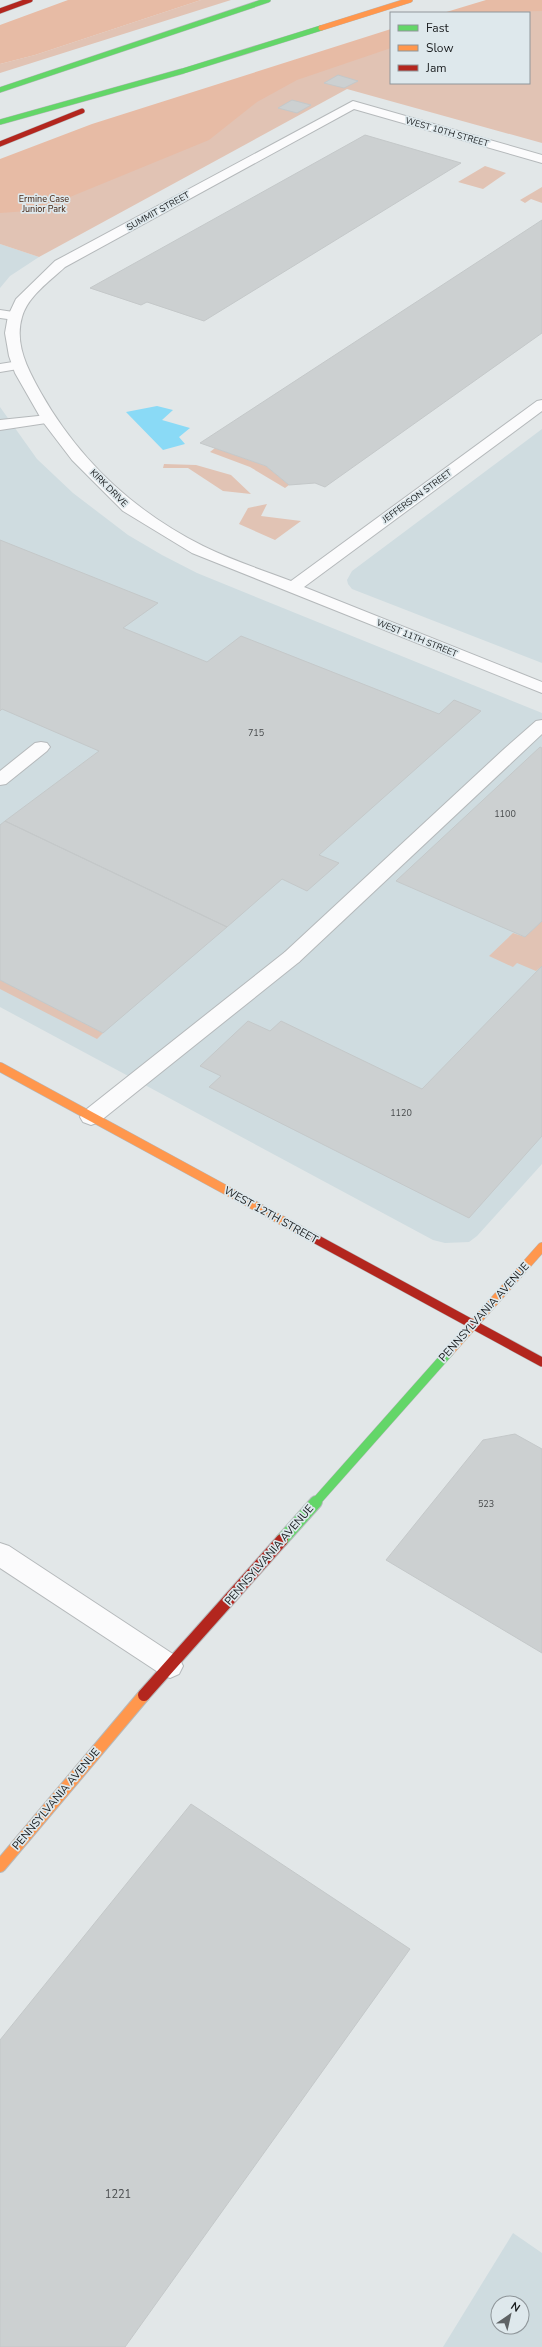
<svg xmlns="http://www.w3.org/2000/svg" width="542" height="2347" font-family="'Nunito Sans',sans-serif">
<rect width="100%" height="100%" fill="#e2e7e8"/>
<path fill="#cfdce0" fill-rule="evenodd" d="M0,244L39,257L10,276L0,288Z
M0,407L37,459L73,493L128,535L162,555L197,573L542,713V1164L477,1236L469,1242L445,1243L433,1240L0,1007Z
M542,429V663L352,589L348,584L347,580L352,571Z
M513,2233L542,2253V2347H443ZM498,2303H522V2327H498Z"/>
<path fill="#e1c3b4" d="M201,0H231L0,73V64L35,55Z
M542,0V143L347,89L39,257L0,244V173L391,38V83H529V13H472Z
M485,166L506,173L483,189L458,182Z
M542,187V203L531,199L525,203L520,200Z
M215,448L266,466L289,485L285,488L250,467L210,452Z
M164,464L196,465L231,475L251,494L223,491L188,468H163Z
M267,504L261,516L301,521L275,540L239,524L248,508Z
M542,921V966L536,971L517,963L513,967L489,956L513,933L525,937Z
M0,980L103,1033L97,1039L0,989Z"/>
<path fill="#e7bba5" d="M68,0H201L35,55L0,64V25Z
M486,0H542V11L443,13Z
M391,29V48L297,80L257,102L209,140L70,197L28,211L0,213V159L92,124Z"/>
<path fill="#8adaf6" d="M157,406L173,410L162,420L190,428L179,437L185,444L163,450L126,412Z"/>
<path fill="#ccd0d1" stroke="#c4c8c9" d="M338,75L358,81L344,88L324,83Z
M292,100L311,105L297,113L278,108Z
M365,135L461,163L204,321L147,302L141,305L90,288Z
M542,220V333L325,487L315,483L289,485L266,466L200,443Z
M0,540L158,603L123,628L207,662L241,636L439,714L454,700L481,711L319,855L339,863L307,891L282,879L227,927L5,821L99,751L2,709L0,711Z
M540,747L542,748V921L525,937L396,881Z
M5,821L129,880L227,927L103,1033L0,980V825Z
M542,966V1136L469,1218L209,1087L221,1076L200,1066L248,1021L270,1031L281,1021L422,1089Z
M515,1434L542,1449V1653L386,1560L483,1440Z
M191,1804L410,1949L125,2347H0V2040Z"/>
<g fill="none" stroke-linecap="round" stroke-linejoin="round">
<defs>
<path id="lane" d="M0,310L20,313L22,316L15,320L0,318Z
M19,361L26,365L24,368L0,372V364Z
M48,415L55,419L53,422L0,430V420Z
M542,720V734L299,962L292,964L285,962L282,957L285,952L503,750L536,721Z
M41,742L47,743L50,747L47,751L6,784L0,785V771L35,743Z
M0,1543L9,1546L179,1658L183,1666L179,1674L170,1678L161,1674L0,1568Z"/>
<path id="street" d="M353,101L542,155V163L354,109L65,267C50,281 28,296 22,317C14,344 28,370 41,393C79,460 135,512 203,546C231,560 262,570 291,581L537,401L542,400V411L304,587L542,682V693L192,553L123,511L72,460L43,422L15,373L9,356L5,333L8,316L16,299L55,261Z
M292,950L299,952L302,957L299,962L99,1122L91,1125L83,1122L80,1117L83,1112L285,952Z"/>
<path id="fast-far2" d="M0,90L268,0
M0,122L183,71L321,28"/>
<path id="fast-far1" d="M315,1503L449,1352"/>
<path id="fast" d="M282,1540L316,1502"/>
<path id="slow-far2" d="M321,28L410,0"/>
<path id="slow-far1" d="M0,1067L303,1232
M449,1352L542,1247"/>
<path id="slow" d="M0,1866L144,1695"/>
<path id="jam-far2" d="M0,11L30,0
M0,144L82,111"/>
<path id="jam-far1" d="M303,1232L542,1362"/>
<path id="jam" d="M144,1695L282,1540"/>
</defs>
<use href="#lane" stroke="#b5b9bb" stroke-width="2"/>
<use href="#street" stroke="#b5b9bb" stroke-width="2"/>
<use href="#fast-far2" stroke="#b5b9bb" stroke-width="6"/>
<use href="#fast-far1" stroke="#b5b9bb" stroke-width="10"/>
<use href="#fast" stroke="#b5b9bb" stroke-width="14"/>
<use href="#slow-far2" stroke="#b5b9bb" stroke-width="6"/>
<use href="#slow-far1" stroke="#b5b9bb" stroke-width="10"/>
<use href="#slow" stroke="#b5b9bb" stroke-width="14"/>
<use href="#jam-far2" stroke="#b5b9bb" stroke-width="6"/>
<use href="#jam-far1" stroke="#b5b9bb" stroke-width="10"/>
<use href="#jam" stroke="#b5b9bb" stroke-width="14"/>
<use href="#lane" fill="#fbfbfc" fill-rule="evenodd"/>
<use href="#street" fill="#fbfbfc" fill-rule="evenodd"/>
<use href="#fast-far2" stroke="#63d668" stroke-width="5"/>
<use href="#fast-far1" stroke="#63d668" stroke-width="9"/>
<use href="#fast" stroke="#63d668" stroke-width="12"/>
<use href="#slow-far2" stroke="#ff974d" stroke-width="5"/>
<use href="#slow-far1" stroke="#ff974d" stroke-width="9"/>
<use href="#slow" stroke="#ff974d" stroke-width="12"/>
<use href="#jam-far2" stroke="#b3261e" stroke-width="5"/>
<use href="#jam-far1" stroke="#b3261e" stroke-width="9"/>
<use href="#jam" stroke="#b3261e" stroke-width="12"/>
</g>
<g text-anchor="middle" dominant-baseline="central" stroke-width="3.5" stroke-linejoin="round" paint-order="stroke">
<g font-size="9" fill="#191c1e" stroke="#dee8ec">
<text transform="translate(447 132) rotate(16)">WEST 10TH STREET</text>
<text transform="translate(158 211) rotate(-29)">SUMMIT STREET</text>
<text transform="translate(109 488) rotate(45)">KIRK DRIVE</text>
<text transform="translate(417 496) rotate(-36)">JEFFERSON STREET</text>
<text transform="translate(417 638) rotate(22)">WEST 11TH STREET</text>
</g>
<g font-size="9" fill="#41200e" stroke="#dee8ec">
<text x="44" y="199">Ermine Case<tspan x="44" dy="10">Junior Park</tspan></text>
</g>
<g font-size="9" fill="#474a4c">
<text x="256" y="733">715</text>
<text x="505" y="814">1100</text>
<text x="401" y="1113">1120</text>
<text x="486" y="1504">523</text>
</g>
<g font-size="11" fill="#191c1e" stroke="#dee8ec">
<text transform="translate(271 1215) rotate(29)">WEST 12TH STREET</text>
<text transform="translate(484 1312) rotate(-48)">PENNSYLVANIA AVENUE</text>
<text transform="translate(269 1555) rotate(-49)">PENNSYLVANIA AVENUE</text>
<text transform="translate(56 1799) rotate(-50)">PENNSYLVANIA AVENUE</text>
</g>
<g font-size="11" fill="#474a4c">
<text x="118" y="2194">1221</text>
</g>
</g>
<rect x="390" y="12" width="140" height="72" fill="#dee8ec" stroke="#8f969a"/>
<rect x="398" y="25" width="20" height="6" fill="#63d668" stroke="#8f969a"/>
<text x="426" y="32" font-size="12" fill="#191c1e">Fast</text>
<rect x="398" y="45" width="20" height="6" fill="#ff974d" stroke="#8f969a"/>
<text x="426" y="52" font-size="12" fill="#191c1e">Slow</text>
<rect x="398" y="65" width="20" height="6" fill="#b3261e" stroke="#8f969a"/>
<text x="426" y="72" font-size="12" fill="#191c1e">Jam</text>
<g transform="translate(510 2315) rotate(34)"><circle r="19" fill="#dee8ec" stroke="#8f969a"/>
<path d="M0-3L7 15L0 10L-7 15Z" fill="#5f6365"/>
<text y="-6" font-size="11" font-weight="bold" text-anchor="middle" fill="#191c1e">N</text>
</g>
</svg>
